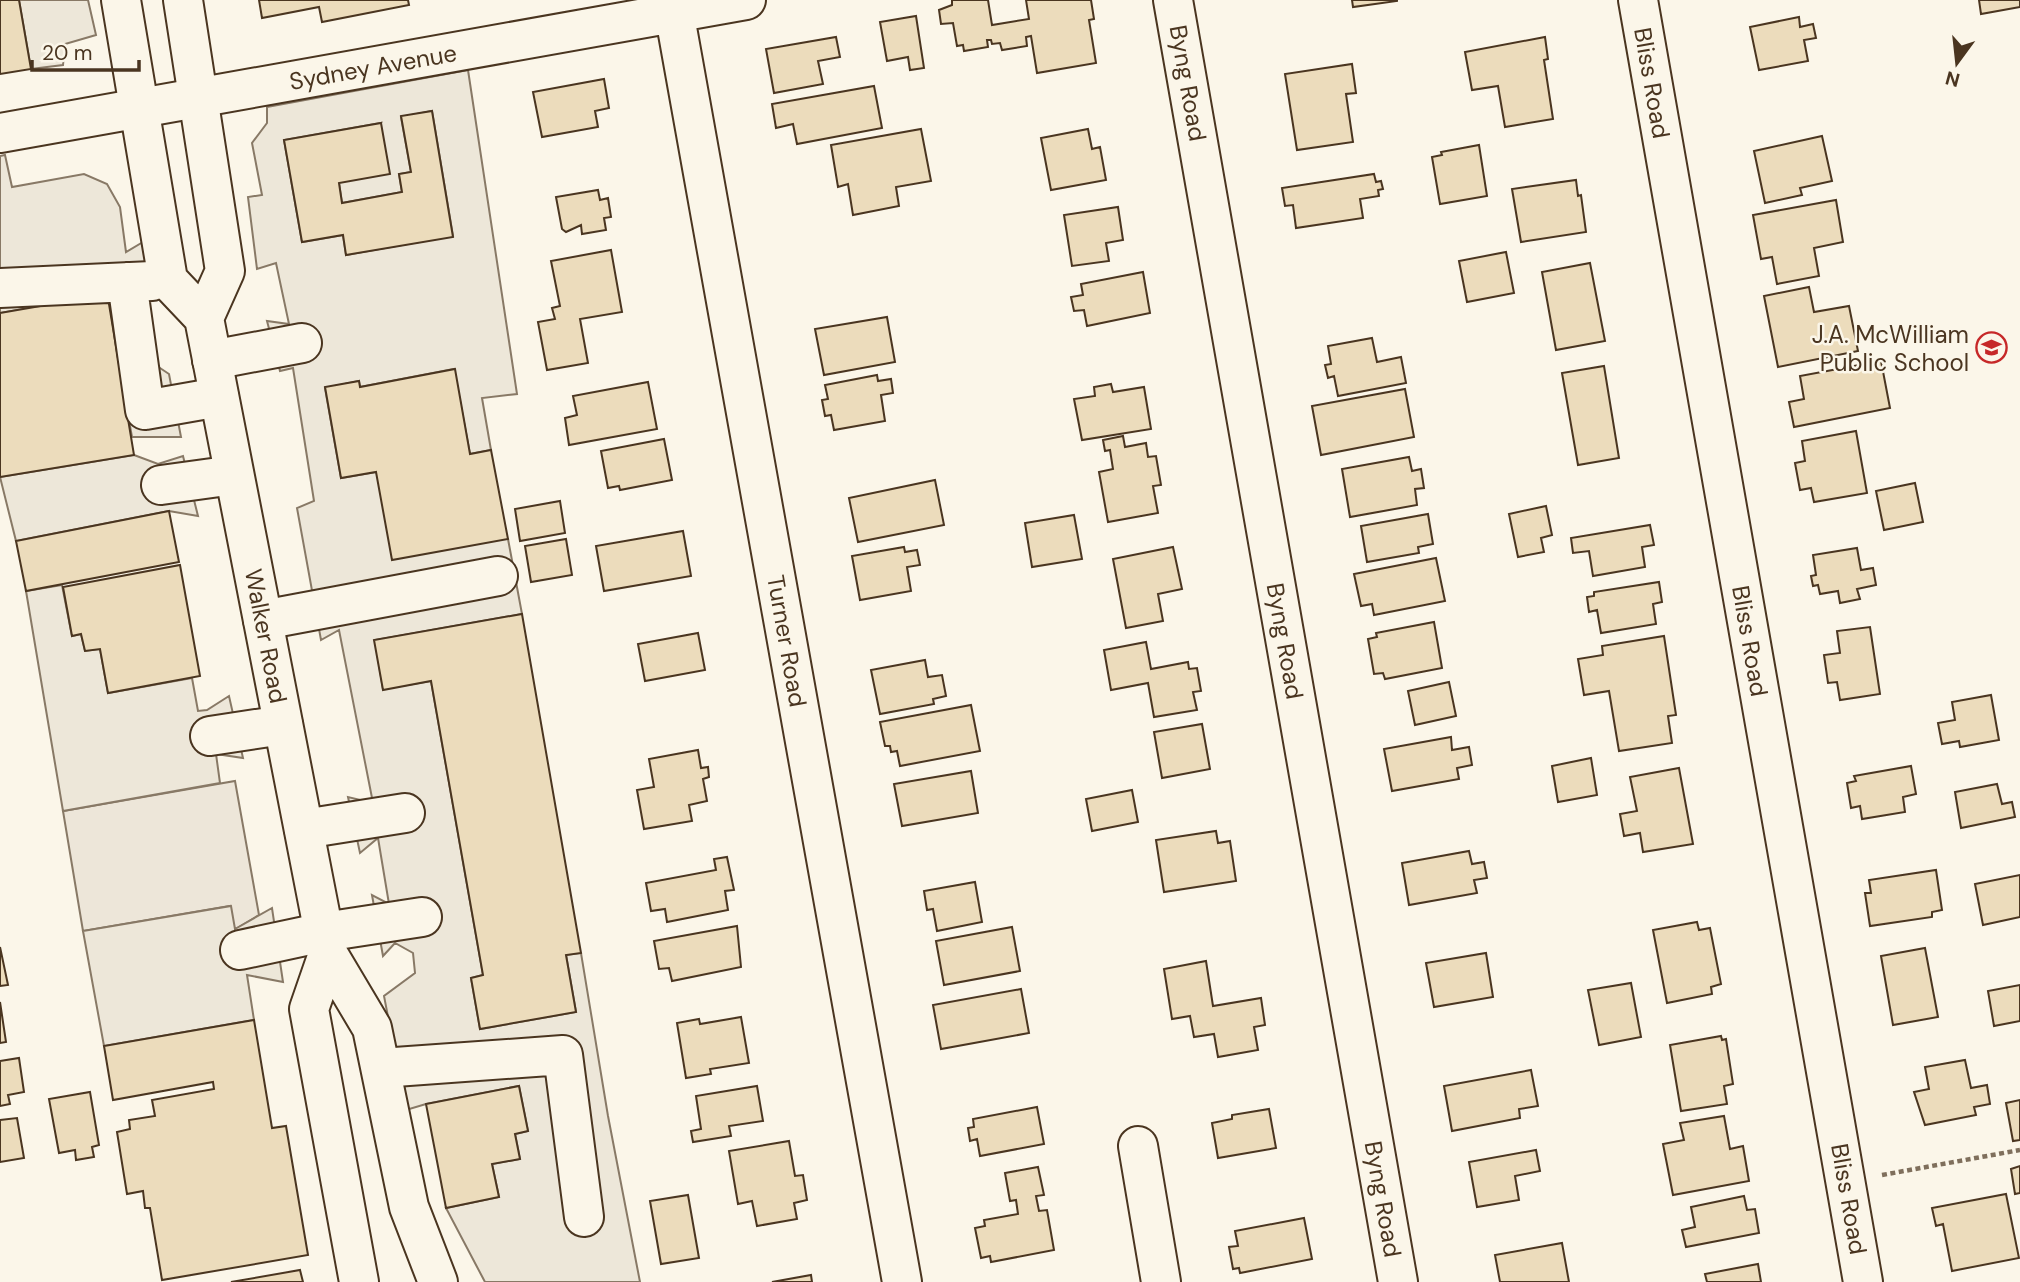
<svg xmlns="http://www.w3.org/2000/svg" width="2020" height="1282" font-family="'DM Sans',sans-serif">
<rect width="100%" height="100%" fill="#fbf6e9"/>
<path fill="#ede6d9" stroke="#887966" stroke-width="2" d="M235,781L259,915L234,930L230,906L83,931L63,811Z"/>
<path fill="#ede7d9" stroke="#887966" stroke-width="2" fill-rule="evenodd" d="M19,0H88L96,35L65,44L63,65L31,69Z
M468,70L517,394L482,398L491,450L470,454L454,369L360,387L359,381L325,388L341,478L376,472L508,539L522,614L375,640L383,689L431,681L483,975L471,978L480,1029L576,1012L566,955L581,953L608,1116L640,1282H485L446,1208L499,1197L492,1164L520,1159L515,1134L528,1131L519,1086L426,1104L406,1110L384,996L415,973L413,953L395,943L383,956L372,895L389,904L378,838L360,853L348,797L373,803L339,630L321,640L297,508L314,501L293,368L280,371L267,321L289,324L276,263L257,269L248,197L262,195L252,143L267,123V107ZM432,111L453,236L346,255L343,235L302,242L284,140L381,123L339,183L342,203L402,192L399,174L411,172L401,117Z
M5,155L12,187L84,174L107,184L120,207L126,252L148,239L158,297L139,294L148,360L169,374L181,437H132L107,298L103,295L0,313V156Z
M134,455L158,464L183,456L198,516L169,511L16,541L0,477Z
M62,585L72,636L81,634L85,651L100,649L108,693L192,678L198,711L207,710L229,696L243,758L216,754L220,783L63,811L26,591Z
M231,906L235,929L272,908L283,982L247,975L254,1020L104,1046L83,931Z"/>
<path fill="#ecdcbc" stroke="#4a3520" stroke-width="2" d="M0,0H19L31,69L0,74Z
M259,0H408L409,5L322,22L319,7L262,18Z
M952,0H988L992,25L1029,19L1026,0H1091L1094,19L1089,20L1096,63L1037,73L1031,36L1026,37L1027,46L1002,50L1000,43L992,44L991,40H987L988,47L964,51L963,45L957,46L953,23L941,24L939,10L952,5Z
M1352,0H1397V1L1353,7Z
M1979,0H2020V7L1981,14Z
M916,16L924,68L910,70L908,57L887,61L880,22Z
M1799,17L1800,27L1813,24L1816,38L1804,40L1808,61L1759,70L1750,27Z
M836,37L840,57L818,61L823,84L774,93L766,49Z
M1545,37L1548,59L1544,60L1553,119L1505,127L1498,86L1472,90L1465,52Z
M1352,64L1356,93L1346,94L1353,142L1297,150L1285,74Z
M604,79L609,108L595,111L598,127L542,137L533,92Z
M874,86L882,128L797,144L793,124L776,128L772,104Z
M432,111L453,237L346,255L343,235L302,242L284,140L381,123L390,174L339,183L342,203L402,192L399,174L411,172L401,116Z
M921,129L931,181L896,187L899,206L853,215L848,184L838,187L831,145Z
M1088,129L1092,149L1100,147L1106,180L1051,190L1041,138Z
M1822,136L1832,181L1800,188L1802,195L1765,203L1754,151Z
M1479,145L1487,196L1440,204L1432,157L1442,155L1441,152Z
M1374,174L1376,182L1381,181L1383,189L1378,190L1379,196L1360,199L1363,218L1296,228L1293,205L1285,206L1282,188Z
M1576,180L1578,196L1581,195L1586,232L1521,242L1512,189Z
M598,190L600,200L608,198L611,217L604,218L606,230L582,234L581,225L566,232L562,229L556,197Z
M1836,200L1843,242L1814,248L1819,276L1777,284L1772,257L1761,259L1753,215Z
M1118,207L1123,240L1106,243L1109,261L1072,266L1064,215Z
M611,250L622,312L580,319L588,363L547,370L538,322L555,319L552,308L560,306L551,261Z
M1506,252L1514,293L1467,302L1459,261Z
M1590,263L1605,341L1556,350L1542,272Z
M1143,272L1150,313L1087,326L1084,310L1074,311L1071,297L1083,295L1081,284Z
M1809,287L1814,312L1849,306L1858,351L1778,367L1764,296Z
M104,295L108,298L134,455L0,477V313Z
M887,317L895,362L824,375L815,329Z
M1372,338L1377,362L1401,357L1406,383L1338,396L1334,376L1328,378L1325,365L1331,364L1328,346Z
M1881,361L1890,408L1794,427L1789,402L1804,399L1800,376Z
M1604,366L1619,458L1578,465L1562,373Z
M455,369L470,454L491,450L508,539L392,560L376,472L341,478L325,387L359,381L360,387Z
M877,375L878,381L891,379L893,393L881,395L885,421L834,430L831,415L825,416L822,400L828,399L825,385Z
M648,382L657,429L569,445L565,418L577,415L573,396Z
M1111,384L1113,392L1144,387L1151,429L1082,440L1074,399L1095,396L1094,387Z
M1405,389L1414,437L1321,455L1312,406Z
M1856,431L1867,493L1814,502L1811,488L1800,490L1795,463L1805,461L1802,441Z
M1123,436L1125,447L1146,443L1148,457L1156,456L1161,485L1153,486L1158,513L1108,522L1099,472L1113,469L1110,450L1105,451L1103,440Z
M664,439L672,480L620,490L619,486L608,488L601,451Z
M1409,457L1412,471L1421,469L1424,488L1415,489L1417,505L1350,517L1342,469Z
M935,480L944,525L858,542L849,498Z
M1915,483L1923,522L1884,530L1876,491Z
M560,501L565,533L520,541L515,509Z
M1546,506L1552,535L1541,538L1544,552L1518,557L1509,514Z
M169,511L179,562L26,591L16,541Z
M1428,514L1433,544L1418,547L1419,553L1367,562L1361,526Z
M1074,515L1082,559L1032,567L1025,523Z
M1650,525L1654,545L1642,547L1645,567L1593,576L1589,551L1573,553L1571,538Z
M683,531L691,576L604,591L596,546Z
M566,539L572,575L531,582L525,546Z
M904,547L905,552L917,550L920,565L907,567L911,591L860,600L852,556Z
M1173,547L1182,589L1158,594L1163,621L1126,628L1113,559Z
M1857,548L1861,570L1873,568L1876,585L1857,589L1860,599L1840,603L1838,591L1820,594L1818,585L1813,586L1811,576L1816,575L1813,555Z
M1436,558L1445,601L1374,615L1372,604L1361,606L1354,574Z
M180,565L200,676L108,693L100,649L85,651L81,634L72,636L63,587Z
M1659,582L1662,602L1653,604L1656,624L1601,633L1597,610L1589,612L1587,597L1594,596V592Z
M522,614L581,953L566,955L576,1012L480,1029L471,978L483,975L431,681L383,690L374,640Z
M1434,622L1442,668L1385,679L1383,673L1374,674L1368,639L1377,637L1376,633Z
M1870,627L1880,694L1840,700L1837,682L1828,683L1824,655L1840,653L1837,631Z
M698,633L705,670L645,681L638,644Z
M1664,636L1676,715L1668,716L1672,743L1619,751L1609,691L1584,695L1578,659L1603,655L1602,646Z
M1146,642L1151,669L1188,662L1189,669L1197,668L1201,691L1193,692L1197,710L1154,717L1148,683L1111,690L1104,650Z
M925,660L928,677L942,675L946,696L933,699L934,704L880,714L871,670Z
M1449,682L1456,716L1415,725L1408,691Z
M1991,695L1999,740L1960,747L1959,741L1942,744L1938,723L1955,720L1952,702Z
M971,705L980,751L900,766L897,751L891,752L890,746H885L880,722Z
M1202,724L1210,769L1162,778L1154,732Z
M1451,737L1452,750L1469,747L1472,765L1457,768L1459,779L1392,791L1384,749Z
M698,750L701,768L708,767L709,777L703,779L707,801L689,805L692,821L644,829L637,790L654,787L649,759Z
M1591,758L1597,795L1558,802L1552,766Z
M1911,766L1916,794L1903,797L1905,812L1862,819L1860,806L1851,808L1847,783L1856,781L1854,776Z
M1679,768L1693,844L1643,852L1640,833L1624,836L1620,814L1637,811L1630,777Z
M971,771L978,813L902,826L894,784Z
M1997,784L2002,804L2012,802L2015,817L1961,828L1955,792Z
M1132,790L1138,822L1092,831L1086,799Z
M1216,831L1218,843L1230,841L1236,881L1164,892L1156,840Z
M1469,851L1472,864L1484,862L1487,878L1474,880L1477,893L1409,905L1402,863Z
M727,857L734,890L725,891L728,910L667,922L665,909L651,911L646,883L716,870L714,859Z
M1936,870L1942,910L1932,912V917L1870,926L1865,893H1871L1869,880Z
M2020,875V917L1983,925L1975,884Z
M975,882L982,922L937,931L933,909L927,910L924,891Z
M1697,922L1699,930L1710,928L1721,984L1711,987L1712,994L1667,1003L1653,930Z
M737,926L741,967L672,981L669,968L659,969L654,941Z
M1012,927L1020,971L944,985L936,941Z
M0,947L8,985L0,986Z
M1925,948L1938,1017L1893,1025L1881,956Z
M1486,953L1493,997L1434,1007L1426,963Z
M1206,961L1213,1006L1261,998L1265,1025L1254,1027L1258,1050L1218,1057L1214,1034L1194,1037L1190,1016L1172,1019L1164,969Z
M1631,983L1641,1037L1599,1045L1588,990Z
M2020,985V1021L1994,1026L1988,991Z
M1021,989L1029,1033L941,1049L933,1005Z
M0,1002L6,1042L0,1043Z
M741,1017L749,1063L710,1069L711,1074L686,1078L677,1023L699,1019L700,1024Z
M254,1020L272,1128L286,1126L308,1255L162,1280L150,1208H145L143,1191L127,1194L117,1132L130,1129L129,1120L155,1116L152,1100L214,1089L213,1082L113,1100L104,1046Z
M1721,1036L1722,1040L1726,1039L1733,1084L1724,1086L1727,1104L1681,1111L1670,1045Z
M19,1058L24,1092L8,1095L10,1104L0,1106V1061Z
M1965,1060L1971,1088L1987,1085L1990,1104L1974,1107L1976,1115L1925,1125L1914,1092L1929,1089L1925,1067Z
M1531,1070L1538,1106L1519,1109L1520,1118L1452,1131L1444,1086Z
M519,1086L528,1131L515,1134L520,1159L492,1164L499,1197L446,1208L426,1104Z
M757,1086L763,1121L729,1126L731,1136L693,1142L691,1131L701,1129L696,1096Z
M90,1092L99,1145L92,1147L94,1157L76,1160L75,1150L59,1153L49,1099Z
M2020,1100V1140L2013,1141L2006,1103Z
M1037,1107L1044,1144L980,1156L977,1139L970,1141L968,1128L974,1127L973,1119Z
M1269,1109L1276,1148L1218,1158L1212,1123L1232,1119V1115Z
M1724,1116L1730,1149L1743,1146L1749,1181L1673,1195L1663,1144L1684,1140L1680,1123Z
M17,1118L24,1158L0,1162V1120Z
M789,1141L795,1176L803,1175L807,1200L794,1203L797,1219L757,1226L752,1201L738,1204L729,1151Z
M1536,1150L1540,1171L1515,1176L1519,1200L1477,1207L1469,1162Z
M2020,1166V1193L2015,1194L2011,1169Z
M1038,1167L1044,1195L1036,1196L1039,1211L1047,1210L1054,1250L991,1262L990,1256L981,1258L975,1228L985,1226L984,1220L1018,1214L1016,1200L1010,1201L1005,1173Z
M2006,1194L2019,1258L1952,1271L1943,1224L1936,1226L1932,1208Z
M688,1195L699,1258L661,1264L650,1201Z
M1744,1196L1747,1210L1755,1209L1759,1233L1686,1247L1682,1230L1695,1227L1691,1207Z
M1304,1218L1312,1259L1240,1273L1239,1268L1233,1269L1229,1247L1238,1246L1235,1231Z
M1562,1243L1569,1282H1500L1495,1255Z
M1758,1264L1761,1282H1707L1705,1274Z
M300,1270L303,1282H231Z
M811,1275L812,1282H772Z"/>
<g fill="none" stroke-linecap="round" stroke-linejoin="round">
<defs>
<path id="minor" d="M672,0L902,1282
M1173,0L1398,1282
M1638,0L1863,1282
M0,133L746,0
M127,282L145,410L219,397
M0,288L152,281
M212,360L302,343
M161,485L234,475
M263,620L498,576
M210,736L283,725
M304,829L405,813
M240,950L324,932L422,917
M381,1068L563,1055L584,1217
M1138,1146L1161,1282"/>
<path id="major" d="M121,0L168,280L204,318L328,954L372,1028L409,1207L438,1282
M183,0L225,271L204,318
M328,954L309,1009L359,1282"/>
</defs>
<use href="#minor" stroke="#4a3520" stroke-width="42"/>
<use href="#major" stroke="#4a3520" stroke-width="42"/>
<path stroke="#7f6f5c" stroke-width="4.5" stroke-dasharray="5 3.5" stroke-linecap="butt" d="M1882,1175L2020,1150"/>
<use href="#minor" stroke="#fbf6e9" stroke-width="38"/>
<use href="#major" stroke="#fbf6e9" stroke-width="38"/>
</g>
<defs>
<symbol id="school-ring" viewBox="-11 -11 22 22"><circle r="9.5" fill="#fbf6e9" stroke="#c62828" stroke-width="1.5"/><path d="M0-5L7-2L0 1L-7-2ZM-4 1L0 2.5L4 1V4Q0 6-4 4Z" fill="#c62828"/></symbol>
</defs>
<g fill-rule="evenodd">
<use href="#school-ring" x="1974" y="330" width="35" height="35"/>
</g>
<g text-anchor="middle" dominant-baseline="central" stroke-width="5" stroke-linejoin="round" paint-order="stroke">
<g font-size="24" fill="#4a3520" stroke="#fbf6e9">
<text transform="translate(373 67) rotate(-10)">Sydney Avenue</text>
<text transform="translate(1188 83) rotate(80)">Byng Road</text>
<text transform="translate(1652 83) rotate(80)">Bliss Road</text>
<text transform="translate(266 636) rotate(79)">Walker Road</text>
<text transform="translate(787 641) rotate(80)">Turner Road</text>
<text transform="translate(1285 641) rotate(80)">Byng Road</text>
<text transform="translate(1750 641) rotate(80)">Bliss Road</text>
<text transform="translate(1383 1199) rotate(80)">Byng Road</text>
<text transform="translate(1849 1199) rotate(80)">Bliss Road</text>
</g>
<g font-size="24" fill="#4a3520" stroke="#fbf6e9" text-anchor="end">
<text x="1969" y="334">J.A. McWilliam<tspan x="1969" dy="28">Public School</tspan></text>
</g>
</g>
<g transform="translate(1957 63) rotate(195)" stroke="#fbf6e9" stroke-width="5" paint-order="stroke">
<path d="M0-5L12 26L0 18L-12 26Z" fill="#4a3520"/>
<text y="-10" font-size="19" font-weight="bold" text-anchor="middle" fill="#4a3520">N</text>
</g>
<path d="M32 60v10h107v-10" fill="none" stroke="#4a3520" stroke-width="3.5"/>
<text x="42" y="60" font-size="21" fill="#4a3520" stroke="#fbf6e9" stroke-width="5" paint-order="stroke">20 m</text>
</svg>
